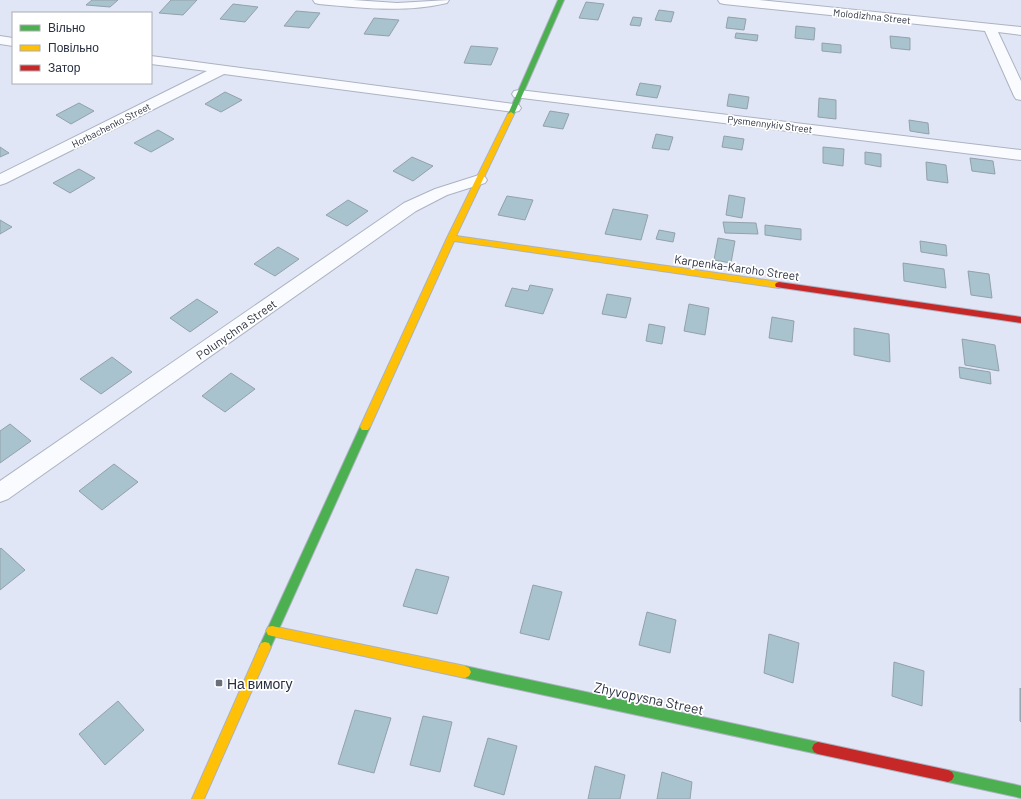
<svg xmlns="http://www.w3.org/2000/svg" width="1021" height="799" font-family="Barlow,sans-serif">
<rect width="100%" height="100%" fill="#e0e6f6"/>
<path fill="#a8c3cd" stroke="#92a1aa" d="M92,0H118L110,7L86,5Z
M171,0H197L183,15L159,13Z
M586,2L604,4L598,20L579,18Z
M233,4L258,7L245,22L220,19Z
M659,10L674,12L671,22L655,20Z
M296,11L320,13L309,28L284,26Z
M633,17L642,18L640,26L630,25Z
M728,17L746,19L744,30L726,28Z
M374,18L399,20L389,36L364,34Z
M796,26L815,28L814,40L795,38Z
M736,33L758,35L757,41L735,38Z
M890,36L910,38V50L891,48Z
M822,43L841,45V53L822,51Z
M471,46L498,48L491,65L464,63Z
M640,83L661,86L657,98L636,95Z
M225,92L242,100L221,112L205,104Z
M729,94L749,97L747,109L727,106Z
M819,98L836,100V119L818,117Z
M79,103L94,111L71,124L56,115Z
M550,111L569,114L563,129L543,126Z
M909,120L928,123L929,134L910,131Z
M158,130L174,139L151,152L134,143Z
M656,134L673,137L669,150L652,148Z
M724,136L744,139L742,150L722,147Z
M0,147L9,153L0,157Z
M823,147L844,149L843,166L823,163Z
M865,152L881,154V167L865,164Z
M412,157L433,166L413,181L393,171Z
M970,158L993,161L995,174L972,171Z
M926,162L946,165L948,183L927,180Z
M79,169L95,178L70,193L53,183Z
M729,195L745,198L742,218L726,215Z
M507,196L533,200L525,220L498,215Z
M348,200L368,211L347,226L326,215Z
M613,209L648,215L641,240L605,234Z
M0,220L12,227L0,234Z
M723,222L756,223L758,234L725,233Z
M765,225L801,229V240L765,235Z
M659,230L675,233L673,242L656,239Z
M718,238L735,241L731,263L714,260Z
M920,241L946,245L947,256L921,252Z
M278,247L299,259L275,276L254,264Z
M903,263L944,269L946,288L904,281Z
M968,271L989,274L992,298L971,295Z
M530,285L553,289L543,314L505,306L512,288L528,291Z
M607,294L631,298L626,318L602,314Z
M197,299L218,312L190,332L170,318Z
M689,304L709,308L705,335L684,331Z
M772,317L794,321L792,342L769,338Z
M649,324L665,327L662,344L646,341Z
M854,328L889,334L890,362L854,355Z
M962,339L995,345L999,371L965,365Z
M112,357L132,372L101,394L80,379Z
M959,367L990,372L991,384L960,378Z
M231,373L255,389L225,412L202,396Z
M10,424L31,441L0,463V431Z
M114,464L138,482L102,510L79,491Z
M1,548L25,570L0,590V549Z
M416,569L449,577L437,614L403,606Z
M533,585L562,592L549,640L520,633Z
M647,612L676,620L670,653L639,645Z
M769,634L799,643L793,683L764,673Z
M894,662L924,671L922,706L892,696Z
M1020,688L1021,689V722L1020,721Z
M118,701L144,730L105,765L79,734Z
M355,710L391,718L374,773L338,764Z
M423,716L452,722L440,772L410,765Z
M488,738L517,746L504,795L474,786Z
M595,766L625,775L620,799H588Z
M662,772L692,782L690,799H657Z"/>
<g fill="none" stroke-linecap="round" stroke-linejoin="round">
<defs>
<path id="street" d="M313,0H353L397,3L449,0L447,3C404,13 363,8 319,4L315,3Z
M718,0H759L1021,27V35L998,32L1021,81V100L1016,99L1014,96L985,31L724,4L720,3Z
M0,36L13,38V46L0,44Z
M151,56L514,104L519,105L521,108L519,111L514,112L224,74L6,183L0,185V174L207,71L151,64Z
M519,90L1021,150V160L514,97L512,94L514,91Z
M479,175L485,177L487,180L485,183L447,195L416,211L8,499L0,502V481L404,203L435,189Z"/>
<path id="fast" d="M558,0H564L514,114L509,115L508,114Z
M365,423L368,424L370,427L269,651L265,652L261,651L259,647L261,643L360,427L362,424Z
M465,666L818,742L822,744L824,748L822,752L818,754L465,678L461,676L459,672L461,668Z
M948,770L1021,786V798L948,782L944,780L942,776L944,772Z"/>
<path id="slow" d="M511,112L514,114L456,236L779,282L783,285L779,288L454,241L370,427L368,430H362L360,427L447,238L508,114Z
M272,626L465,666L469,668L471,672L469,676L465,678L272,636L268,635L266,631L268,627Z
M265,642L269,643L271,647L204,799H192L261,643Z"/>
<path id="jam" d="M779,282L1021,317V323L776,287L775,285L776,283Z
M818,742L948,770L952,772L954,776L952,780L948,782L818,754L814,752L812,748L814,744Z"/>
</defs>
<use href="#street" stroke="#acb2c1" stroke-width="2"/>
<use href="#fast" stroke="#acb2c1" stroke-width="2"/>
<use href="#slow" stroke="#acb2c1" stroke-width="2"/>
<use href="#jam" stroke="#acb2c1" stroke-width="2"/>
<use href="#street" fill="#fafbfe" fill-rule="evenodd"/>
<use href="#fast" fill="#4caf50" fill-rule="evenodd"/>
<use href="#slow" fill="#ffc107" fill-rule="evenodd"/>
<use href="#jam" fill="#c62828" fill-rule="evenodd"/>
</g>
<rect fill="#686f7f" stroke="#fff" stroke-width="1.5" x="215" y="679" width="8" height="8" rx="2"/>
<g text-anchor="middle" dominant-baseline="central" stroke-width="3.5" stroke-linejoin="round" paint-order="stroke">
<g font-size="10" fill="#282f3f" stroke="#fff">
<text transform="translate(872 16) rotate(6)">Molodizhna Street</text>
<text transform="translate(770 124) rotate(7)">Pysmennykiv Street</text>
<text transform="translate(111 125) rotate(-27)">Horbachenko Street</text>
</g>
<g font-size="12" fill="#282f3f" stroke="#fff">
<text transform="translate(737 267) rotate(8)">Karpenka-Karoho Street</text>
<text transform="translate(236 329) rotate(-35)">Polunychna Street</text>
</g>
<g font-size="14" fill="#282f3f" stroke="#fff" text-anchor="start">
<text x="227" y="683">На вимогу</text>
</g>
<g font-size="14" fill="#282f3f" stroke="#fff">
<text transform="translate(649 698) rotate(12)">Zhyvopysna Street</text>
</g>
</g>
<rect x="12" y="12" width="140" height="72" fill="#ffffff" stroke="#a9acb2"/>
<rect x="20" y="25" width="20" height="6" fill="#4caf50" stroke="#a9acb2"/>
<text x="48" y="32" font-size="12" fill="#282f3f">Вільно</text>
<rect x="20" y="45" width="20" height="6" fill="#ffc107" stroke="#a9acb2"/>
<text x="48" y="52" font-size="12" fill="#282f3f">Повільно</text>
<rect x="20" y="65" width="20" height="6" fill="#c62828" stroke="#a9acb2"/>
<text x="48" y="72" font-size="12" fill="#282f3f">Затор</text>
</svg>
